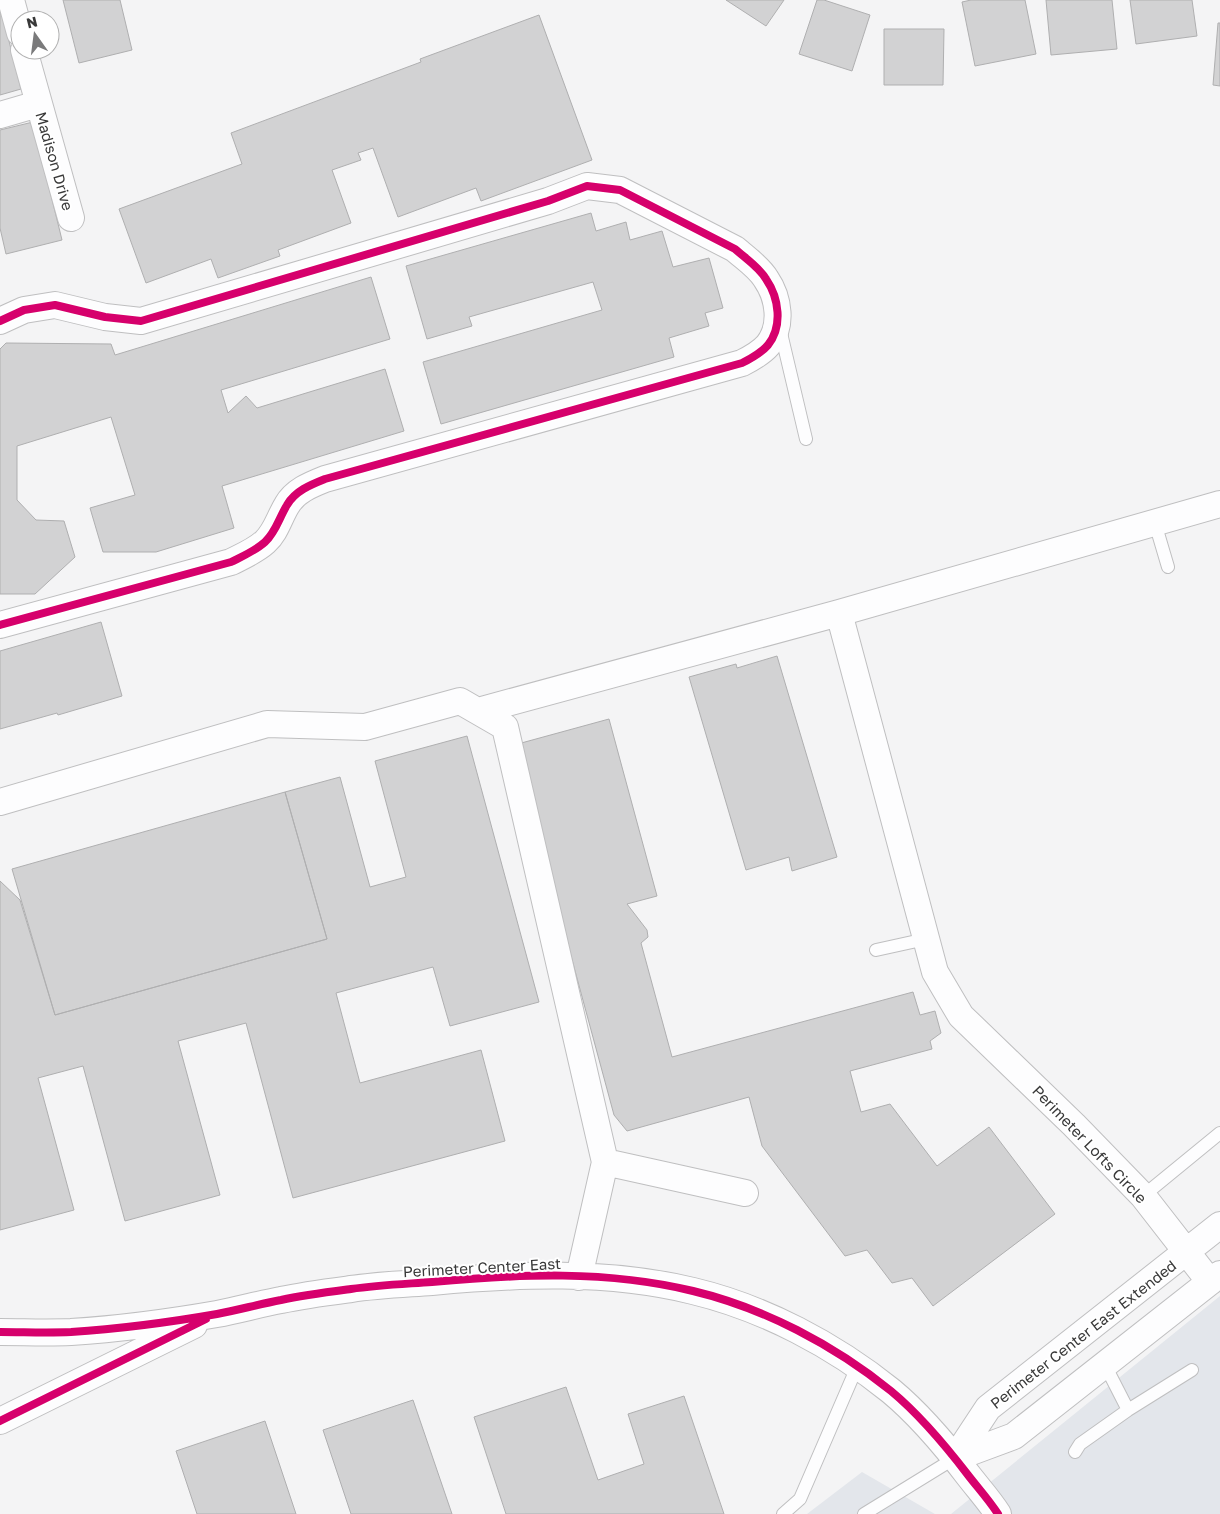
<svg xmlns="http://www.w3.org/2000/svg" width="1220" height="1514" font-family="'Golos Text',sans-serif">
<rect width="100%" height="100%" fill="#f4f4f5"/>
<path fill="#e3e6eb" d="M1220,1296V1514H951Z
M862,1472L935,1514H807Z"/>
<path fill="#d2d2d3" stroke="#afafb0" d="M63,0H120L132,50L79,63Z
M726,0H784L766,26Z
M817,0H824L870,15L852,71L799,54Z
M971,0H1025L1036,54L975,66L962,2Z
M1046,0H1112L1117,49L1051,55Z
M1130,0H1192L1197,36L1136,44Z
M2,13L21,89L0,95V14Z
M539,15L592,160L481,201L476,188L398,217L373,148L358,153L361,160L332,170L351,223L278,250L280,256L218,278L211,259L146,283L119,209L242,164L231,133L421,62L420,59Z
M1218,23H1220V86L1213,85Z
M884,29H944L943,85H884Z
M33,122L62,240L6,254L0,228V130Z
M591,213L596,231L626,222L630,240L662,231L673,267L709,258L723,308L705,313L709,326L669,338L674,357L441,424L423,362L602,310L593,282L469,317L472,326L427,339L406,266Z
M371,277L390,339L221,390L228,413L246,396L257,408L385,369L404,431L222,486L234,528L156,552H103L90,508L135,495L111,417L17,446V500L36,520L64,521L75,557L35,594H0V349L6,343L111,344L115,355Z
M101,622L122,696L58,715L57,713L0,729V651Z
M777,656L837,857L792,871L789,857L746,870L689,677L736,664L737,668Z
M609,719L657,896L627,904L647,930L648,937L641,943L672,1057L913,992L920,1015L935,1011L941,1033L930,1041L932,1049L850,1071L861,1112L890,1104L937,1166L989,1127L1055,1214L933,1306L912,1278L892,1283L867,1250L845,1256L762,1146L749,1097L627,1131L614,1115L514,745Z
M467,736L539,1002L450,1026L433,967L336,993L360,1083L481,1050L505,1141L293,1198L246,1023L178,1041L220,1195L125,1221L83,1066L38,1078L74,1210L0,1230V881L20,900L55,1015L327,939L285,792L340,777L370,887L406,877L375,761Z
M285,792L327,939L55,1015L12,869Z
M566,1387L598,1480L644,1464L628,1414L684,1396L724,1514H506L474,1417Z
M413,1400L452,1514H351L323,1430Z
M265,1421L296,1514H197L176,1451Z"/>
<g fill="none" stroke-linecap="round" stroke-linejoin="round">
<defs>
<path id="lane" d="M780,329L806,439
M1155,523L1168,567
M876,950L926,939
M1143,1196L1220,1133
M1105,1365L1128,1410
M1075,1452L1080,1444L1128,1410L1192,1370
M783,1514L800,1499L857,1367
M864,1514L955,1458"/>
<path id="street" d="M11,0L20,33
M24,50L71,218
M0,115L38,104
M0,321L24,310L55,305L105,317L141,321L548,201L587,186L620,190L735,249C745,258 759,267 766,279C779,298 783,326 768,345C761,353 752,358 742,363L325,479C310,485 295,491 287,505C279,518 276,532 265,542C255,551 243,556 231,562L0,625
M839,613L935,972L961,1016L1074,1125L1143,1196L1210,1282
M478,711L839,613L1220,504
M0,802L267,724L365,727L460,701L505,727L605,1162L579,1277
M605,1162L745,1193
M0,1332C24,1332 47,1333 71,1332C118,1329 171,1322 217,1314C238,1310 260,1304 281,1300C304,1295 328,1292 351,1289C378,1285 405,1284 432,1282C519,1274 607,1270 693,1291C764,1308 834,1345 891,1391C920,1415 945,1445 968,1475C978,1488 989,1500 998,1514
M0,1421L194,1325
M955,1458L988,1408L1220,1225
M955,1458L1014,1436L1220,1274"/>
</defs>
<use href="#lane" stroke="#bfbfc0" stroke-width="14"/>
<use href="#street" stroke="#bfbfc0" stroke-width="28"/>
<use href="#lane" stroke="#fdfdfe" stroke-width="12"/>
<use href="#street" stroke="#fdfdfe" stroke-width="26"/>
<defs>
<path id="cycleway" d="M0,321L24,310L55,305L105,317L141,321L548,201L587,186L620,190L735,249C745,258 759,267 766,279C779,298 783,326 768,345C761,353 752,358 742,363L325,479C310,485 295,491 287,505C279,518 276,532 265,542C255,551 243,556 231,562L0,625
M0,1332C24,1332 47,1333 71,1332C118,1329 171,1322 217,1314C238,1310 260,1304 281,1300C304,1295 328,1292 351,1289C378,1285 405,1284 432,1282C519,1274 607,1270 693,1291C764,1308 834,1345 891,1391C920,1415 945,1445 968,1475C978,1488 989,1500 998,1514
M0,1421L206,1319"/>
</defs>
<use href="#cycleway" stroke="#fff" stroke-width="11"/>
<use href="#cycleway" stroke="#d6006c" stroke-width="8"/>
</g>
<g text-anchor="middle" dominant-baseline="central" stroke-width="4" stroke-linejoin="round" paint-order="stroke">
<g font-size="15" fill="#393939" stroke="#fff">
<text transform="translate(55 161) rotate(74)">Madison Drive</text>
<text transform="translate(1090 1144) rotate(46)">Perimeter Lofts Circle</text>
<text transform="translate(482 1267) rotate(-3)">Perimeter Center East</text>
<text transform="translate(1083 1334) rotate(-38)">Perimeter Center East Extended</text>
</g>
</g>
<g transform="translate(35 35) rotate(346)"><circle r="24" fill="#ffffff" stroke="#b0b0b0"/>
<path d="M0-4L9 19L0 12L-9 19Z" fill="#7a7a7b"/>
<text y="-8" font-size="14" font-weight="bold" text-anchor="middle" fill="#393939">N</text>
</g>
</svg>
